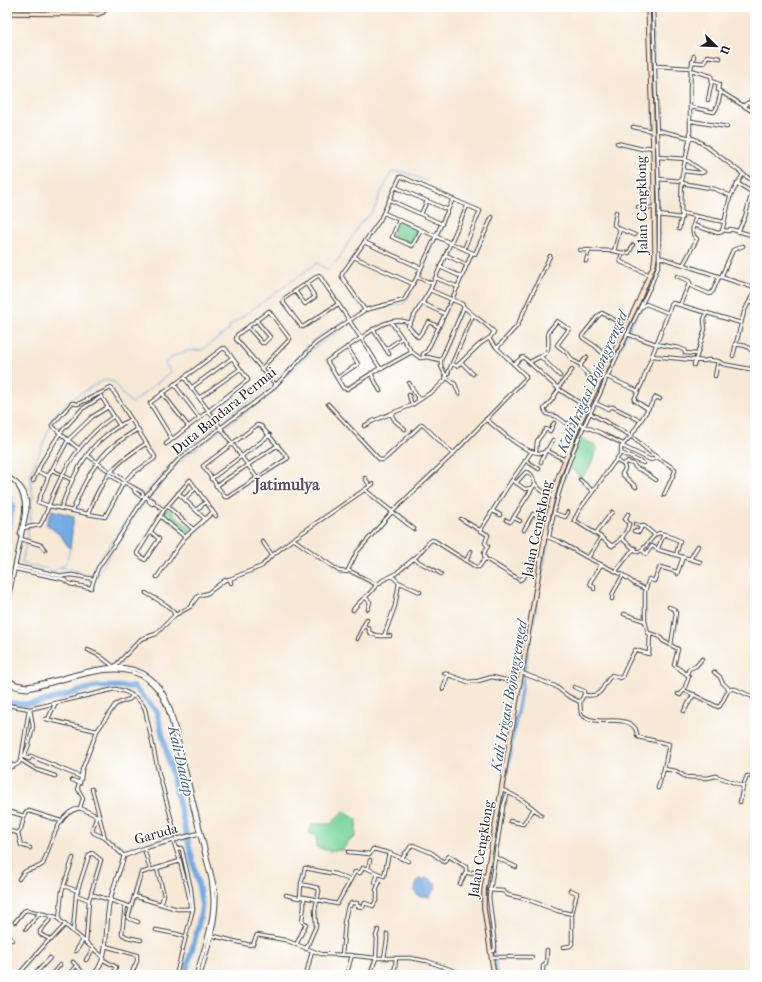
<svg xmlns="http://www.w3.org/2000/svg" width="762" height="982" font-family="'IM FELL French Canon',serif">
<rect width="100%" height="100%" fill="#fff"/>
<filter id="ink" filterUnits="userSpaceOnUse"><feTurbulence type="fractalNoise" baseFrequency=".025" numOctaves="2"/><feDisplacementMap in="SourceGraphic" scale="8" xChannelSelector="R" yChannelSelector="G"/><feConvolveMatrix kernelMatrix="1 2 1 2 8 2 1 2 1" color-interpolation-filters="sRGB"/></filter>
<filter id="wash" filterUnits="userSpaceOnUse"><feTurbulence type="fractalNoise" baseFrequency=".012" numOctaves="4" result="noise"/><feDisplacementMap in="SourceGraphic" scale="16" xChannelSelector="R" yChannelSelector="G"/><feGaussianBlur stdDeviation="0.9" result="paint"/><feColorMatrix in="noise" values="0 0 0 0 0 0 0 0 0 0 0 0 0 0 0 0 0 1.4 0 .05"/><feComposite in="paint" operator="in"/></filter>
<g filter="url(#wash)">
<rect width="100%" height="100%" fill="#f7e9d6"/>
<path fill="#7cd59c" stroke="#4c785c" d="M7,7H103L97,10L7,9Z
M399,221L420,230L413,246L391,237Z
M576,436L595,445L596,448C593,461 590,471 579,479V476L569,466L564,479L560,478Z
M167,508L191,529L186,535L162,514Z
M343,811L357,820L355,837L349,841L342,850L330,851L316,847L317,836L309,833L312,824H331Z"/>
<path fill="#72abe2" stroke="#47647f" d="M52,510L74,516L70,549L60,535L46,524Z
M426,878L431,879V883L432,882L436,883L435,886L436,889L431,894L430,898L427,896C411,899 414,888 419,879L423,880Z"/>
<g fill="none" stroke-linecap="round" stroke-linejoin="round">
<path stroke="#72abe2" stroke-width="1" d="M440,233L454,201
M421,275L434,245
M379,308L405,303L414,288
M360,317L373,310
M275,381L313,341L346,320
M144,495L183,451L273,383
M7,559L22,563L32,509L30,504L33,497L31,486V473L55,415L71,399L104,380L114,382L123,395L132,403L171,372L165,363L174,356L186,351L202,350L230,329L229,326L317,263L328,270L339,258L361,222L369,216L376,206L379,196L392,172H404L427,181
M22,563L55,571L67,562L70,547
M59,567L92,574L97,564L142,497
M93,574L97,576L112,551L146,501L185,457L271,393L317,345L342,329"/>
<path stroke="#72abe2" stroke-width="3" d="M651,7L658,235
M569,460L584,419L652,280L658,255
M504,789L550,523
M496,840L503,794
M495,844L485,896L497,975"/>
<path stroke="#72abe2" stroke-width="5.5" d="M7,494L13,506L7,533
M7,701C31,711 66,693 91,688C105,685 120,686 134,687L157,712L198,883L202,906L198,927L185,975"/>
</g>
</g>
<g filter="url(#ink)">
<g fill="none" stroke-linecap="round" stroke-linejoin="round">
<defs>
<path id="minor" d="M653,10L666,9
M692,62L704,63L707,56L720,58
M656,66L691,68L694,56
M691,70L711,76L712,81L719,84L718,90L755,113
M708,100L712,81
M744,106L747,103H749L752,98L755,99
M690,107L714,112L717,107L721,92
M691,121L727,127
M633,127L652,131
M657,130L695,139L706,146L747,177L755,182
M617,143L642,149L647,147L653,148
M658,157L685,159L704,172L701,173L683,171
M658,179L682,181
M682,183L715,189L731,196
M737,183L752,192L745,217L738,232
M395,187L448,210
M390,200L442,224
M638,207L655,208
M384,213L475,254L492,217
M682,213L724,222
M421,214L427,201
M658,215L682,218
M399,220L392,237L412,246L421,230
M693,225L718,233L722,232L730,197L743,174
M620,229L635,235
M679,229L682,215L681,212L682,175L690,137V89L691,68
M722,230L729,231L730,229L755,236
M364,242L421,268
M580,250L614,251L623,253L620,259L621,262L650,275
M614,251L620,229L614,225L616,212
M623,253H629L633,245
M446,255L467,265
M354,257L413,284
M659,257L755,288
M586,261L589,250
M683,265L696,241L697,239C689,233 694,223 696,216
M440,267L462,277
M677,276L689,281L691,286L710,294L713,291L719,277
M417,277L433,284
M721,277L733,250L743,246
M436,278L458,287
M430,290L462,304L464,307L441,360V366L446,377L455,384L459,394
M295,291L305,304L315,297L306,283
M453,297L472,253
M750,301L755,303
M422,303L445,314
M338,304L303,327L301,326L283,302L285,298L319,275L361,338C375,328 392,315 410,323
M680,305L689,284
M464,307C473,316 484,322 493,331L494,332L489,339L497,348
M642,307L646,304L668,313
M365,310L342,277V274L380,220L400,177H402L480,211L464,249
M391,322L412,352L420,358L427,357L440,360
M248,327L262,343H264L270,337L256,320
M439,327L429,322L418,337L408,326L430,290L467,206
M373,329L389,354
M627,334L656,344L679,348L684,350L685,353L697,354
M735,344L746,346L755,353
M386,349L402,338
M652,356L704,361L708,360L718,361L723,364L755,370
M733,356L744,312L755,290
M541,357L560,376
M587,357L581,364V368L591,378L599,382
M423,358V354L427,351L452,299
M610,360L595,346L583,338L582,336L598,316L602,313L620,323
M461,362L473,374
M530,362C550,351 549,356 548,332L557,321L569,329L557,345L568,354L572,360L581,365
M452,364L457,366L480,344L489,338
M514,364L523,357L560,390L586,407
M694,365L705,329L704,320L706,313
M380,368L361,338L327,361L343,388L347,389L380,368H383L412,352
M261,369L290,339L269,311L237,335L236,339L276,385
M371,373L380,391
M715,376L718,361
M184,377L257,478
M337,378L358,364L347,347
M409,383L419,400
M174,384L199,417
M191,388L232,358
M558,388L572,370
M559,389L552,400L544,409C548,417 548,414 555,416C559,417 563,422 567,424L572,421L601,433L623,444
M638,391L607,377L651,285L659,264V200L653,7
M162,393L188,426
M409,395L412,405
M101,396L120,426
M101,397L82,409L60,433L52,426L53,424L72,403L78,404L111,388L112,389L155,457L154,459L132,474L124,482C130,486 137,489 143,493V496
M199,398L240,369
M595,403L608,409L610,407H613L641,421
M328,404L380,460H383L387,457L422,424L453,454
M648,409L656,397L660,399
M590,413L631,436L651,453L675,469V471L664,495
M391,414L395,421L405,429
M486,419C496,427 533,462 546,451C549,448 551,443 553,440
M257,425L261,426L288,458L228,497H225L203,466Z
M364,426L373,421L412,405L436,389L445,380L473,315
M166,444L248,380L247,378L225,348L222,349L150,403L172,439
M622,446L651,460L658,457
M78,448L68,440L92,417L108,407
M536,452L537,441L546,429L550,431L554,423
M621,453L643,463
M87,455L110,472
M525,460L539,469
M616,460L624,465L625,469L622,474L636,487
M541,462L546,450L565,460
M624,464L627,462L633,464L636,468L643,471L656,480
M52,470L72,480
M111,471L125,481
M38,472L48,476
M109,474L123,484
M365,478L370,486
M211,479L270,435
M512,480L525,489L532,488
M580,480L593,491
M33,481L43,460L60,433L68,440L49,475L38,502L49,506L88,514C102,478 114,463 147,443
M516,483L526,472C534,473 532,480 536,485C540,491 547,494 553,497
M216,486L278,445
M134,489L135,492L140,496H143L149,499V501L152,504L154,503L164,510
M365,490L414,529
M178,493L205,519
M149,499H150L154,501V503
M184,499L196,488
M167,506L193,529
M61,508C70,482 83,453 105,436C113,429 122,424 131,419
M73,510C82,486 94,461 114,445C122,439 130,434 138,429
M196,510L206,502
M493,511L500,515
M554,513L565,517L568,512
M88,514L105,517L124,482
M628,514L625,519L629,524C627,533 619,542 612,546L601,537L574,520L580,509L621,453V447L631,436L648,409L634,400L642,383L671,305L673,303L680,305L741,323
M160,516L185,537
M514,518L520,521
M461,519L488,535L485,543L488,546L484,553L485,559
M506,520L510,522L512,520L535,484
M635,524L641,527L644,526L655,535
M23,528L40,525C47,514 50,500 56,488C69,459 87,434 114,416
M524,530L533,514L547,520
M480,531L506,489L532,451
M634,531L639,532L642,526
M151,532L159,539L145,560L137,553L164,510L190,480L216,516
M596,533L612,512
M664,534L658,548L659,550L700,562
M545,536L560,542L588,558L623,575L635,584L645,589V621L648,633L659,636L663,641L678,649L674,665L689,676L684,690L718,707L720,706L729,689H735L755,698
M549,537C555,499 568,461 584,426C589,413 605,388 606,377
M621,538L638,552L642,550L646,554L652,546L659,550
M21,539L41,545L45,550
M293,539L373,484
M262,541L272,555
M642,550L655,535L659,533L664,534L680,541L676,555
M588,558L601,537
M414,559C423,565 432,568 441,574
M690,559L698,546
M466,561L471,551
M15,566L63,576L72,575L93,579
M15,569L63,579L70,584L91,588L98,568L117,540L145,497L178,460L271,390L316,343L365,310L404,300L417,277L453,199
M348,570L377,585L383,580L394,575L417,556L429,542L432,540L435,541L476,567H479L484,560L486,559L520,580C528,575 532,563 540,558
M616,571L630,553L635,548
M677,574L683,557
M392,576L398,582L420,592
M157,577L185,537L213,512
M231,583L230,579L262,566L270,557L293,539L339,571L347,572L357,552L392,512L453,454L526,378V376L497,348L517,326L550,256
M594,589V587L591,585L590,582L601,565
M645,591L649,579L654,581L660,567L677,572
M146,593C155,599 171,605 175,615
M365,597L370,602L368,609
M612,599L613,593L623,575
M669,607L674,609L676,613L671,645
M353,610C359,600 371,595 376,585
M624,614L645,621
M363,626L369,628V632C375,637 383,636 390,636
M384,636L395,606L399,583
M357,639L367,619
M88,650L100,656L114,667
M113,669L114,667L141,639L156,634L175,615L190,607L198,596L208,593L225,580L230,579
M714,672L720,677L722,682L729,689
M444,673L468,682L478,681L492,677L520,683
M522,673L555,686L568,696L580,702
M687,674L689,669L696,666L702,659
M574,687L584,691V695
M443,689L448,674
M678,694L680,695L684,690
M584,695L580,702L581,714C594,728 624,713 635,728C637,731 636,733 638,737L669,744L664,769L658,788
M584,695C605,698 601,685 612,675L620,678L622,677C626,667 630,659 635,650L649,654L650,634
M7,705L30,709L115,689C127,691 140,698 145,709L158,770L177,840
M30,709L33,727L29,744L24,757L29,759L31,756L81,777
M684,711L694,694
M755,713V714
M46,719L97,731
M48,719L55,704
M21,760L37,770L55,776
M7,762L14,766
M7,769L18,764L21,760L29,710
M664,769L676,771L686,777L707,778L716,776L743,786L747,776L755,777
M72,780L80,783
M92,789L105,838L124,856
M502,790C517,796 529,804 541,815
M740,802L743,786
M80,808L83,798L78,789V786L81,779L82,770L97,731L115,705L121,702L130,699L132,696
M7,811L24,816
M510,821L523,824L534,809
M7,833L10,831L18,833L21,829L25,813L29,811L61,821
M18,833L21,845L30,848
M144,848L150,870
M176,849L181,848L182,850L191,889L193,909L176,975
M348,852L370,854L373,849L389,853L408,861
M92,853L101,860L89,900L76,895L89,855Z
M495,857L516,867
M402,859L405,853L407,852L411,846L413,845L432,853L444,862L449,856L466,867V872L472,874L473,872L486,877
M180,861C183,877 191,893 190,909
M368,868L370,860
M157,869L164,895L161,904
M19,879C27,865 33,872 43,864C51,845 57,812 80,808L97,816L92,830L94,833L105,838
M460,884L466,872
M64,886L78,891
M489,890L503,891L508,895L526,899L558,911L572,914
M91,894L131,907L141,873L180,861L173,840
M286,895L299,898L301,897H304L337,904L355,872L360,873L363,868H366L384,876L389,853
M134,896L177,909H193
M300,897L301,885
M125,905L122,934L127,937L141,940
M131,907L128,918L138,922
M53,916L40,931V934L51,940L65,925
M59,919L62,891L73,858
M15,922L24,911L27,910L56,917L103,957
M26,929L40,913
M156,930L177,934L186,937
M73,931L76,895
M7,935L12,940
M210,935L250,945L253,944L257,935L285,940L321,954L348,955L376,958H410L427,961L466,975
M86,943L89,900
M296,945L306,924L302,921L304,907V897
M105,946L137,955V961L131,975
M563,947L570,946L572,944V914L577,893L570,890
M306,949L316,926L315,910L319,891L318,888L301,884L305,868L335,874L350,880
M76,951L83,940
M490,951H494L495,947L489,897L503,807L508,792
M342,955L345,923H344L348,906H350L351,903H357V906L363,907L365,903L373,906L377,899V891L376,890L379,883L375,882L378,874
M491,957H532
M384,958L387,940V934
M102,959L116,967L113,975
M86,960L93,949
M73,962L85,975
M7,967V968
M347,973L352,955
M18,975L48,941
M34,975L50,958
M51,975L60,965
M68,975L76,966
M306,975L312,951
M370,975L376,958L377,938L376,936L378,930
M391,975L395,968L396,958
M543,975V966L546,963L547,950"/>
<path id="tertiary" d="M7,476C21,485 27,491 27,509L7,604
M18,486C28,501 25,517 20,534
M7,679L16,684L27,686C81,678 150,635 172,715L216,893C217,921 208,948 200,975
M7,683L19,688L27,689C79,679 149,640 170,716L211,879C212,887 213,894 213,901C213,926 203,951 196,975
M93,975C111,959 104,922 110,900C114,885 120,870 124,856L144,848L200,833"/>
<path id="secondary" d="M7,13L98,14L103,12L107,7
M494,975L484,908V890L549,513L558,478L579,424L638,302L654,264L655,256L654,177L648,7"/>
</defs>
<use href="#minor" stroke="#3d3b38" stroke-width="4.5"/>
<use href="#tertiary" stroke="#3d3b38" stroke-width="5"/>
<use href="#secondary" stroke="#3d3b38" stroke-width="5.5"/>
<use href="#minor" stroke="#fff" stroke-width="2.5"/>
<use href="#tertiary" stroke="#fff" stroke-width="3"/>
<use href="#secondary" stroke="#fbe5cf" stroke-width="3.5"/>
</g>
</g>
<g text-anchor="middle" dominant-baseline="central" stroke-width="3" stroke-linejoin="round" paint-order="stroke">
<g font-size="14" fill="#1c1c1c" stroke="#fff">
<text transform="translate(642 205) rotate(-91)">Jalan Cengklong</text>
<text transform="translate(224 411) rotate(-39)">Duta Bandara Permai</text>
<text transform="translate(537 529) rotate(-78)">Jalan Cengklong</text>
<text transform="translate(156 834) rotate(-16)">Garuda</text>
<text transform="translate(481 849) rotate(-81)">Jalan Cengklong</text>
</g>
<g font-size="15" font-style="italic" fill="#435c75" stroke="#fff">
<text transform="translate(592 382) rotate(-66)">Kali Irigasi Bojongrenged</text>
<text transform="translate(509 696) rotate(-80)">Kali Irigasi Bojongrenged</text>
<text transform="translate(181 761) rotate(77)">Kali Dadap</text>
</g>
<g font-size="16" font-weight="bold" fill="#594c58" stroke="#fff">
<text x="287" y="484">Jatimulya</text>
</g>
</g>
<rect width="762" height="982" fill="none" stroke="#fff" stroke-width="24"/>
<g transform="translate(716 46) rotate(113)" stroke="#ffffff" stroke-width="3" paint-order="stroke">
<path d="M0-3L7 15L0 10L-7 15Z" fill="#1c1c1c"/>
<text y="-6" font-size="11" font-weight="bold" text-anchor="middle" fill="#1c1c1c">U</text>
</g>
</svg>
